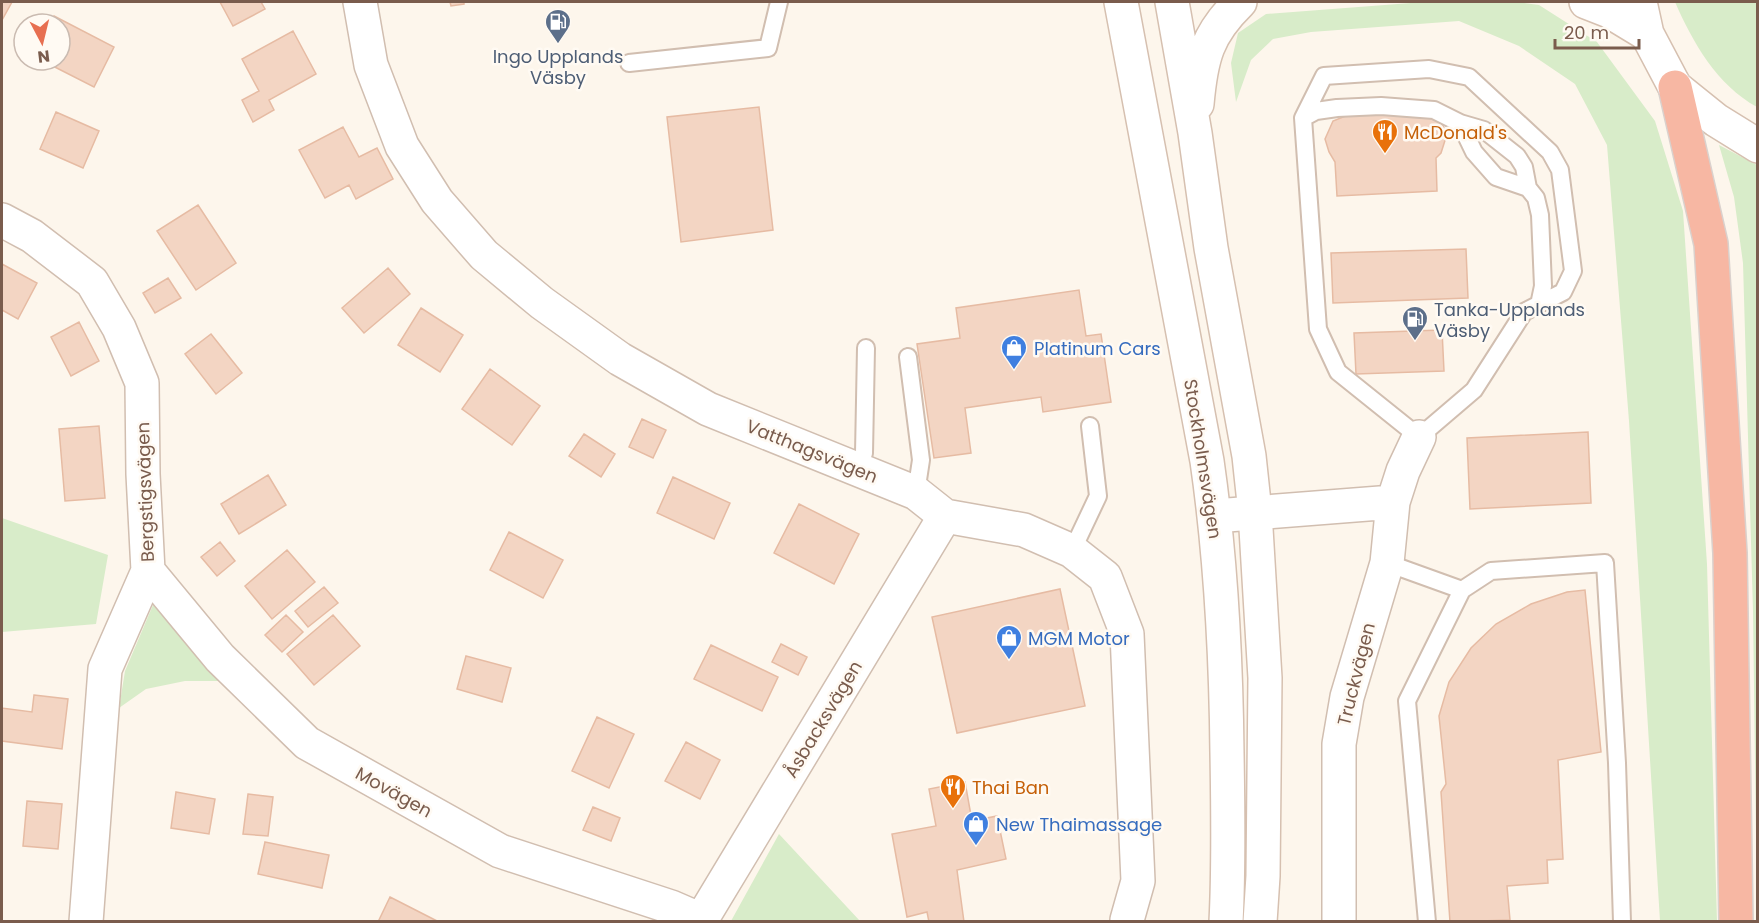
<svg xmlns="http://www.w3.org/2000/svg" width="1759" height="923" font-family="Poppins,sans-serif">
<rect width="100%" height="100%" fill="#fdf6ec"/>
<path fill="#d8ecc9" d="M1424,2H1517L1539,5L1597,42L1655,121L1683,211L1707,564L1717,921H1660L1629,421L1607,145L1575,84L1519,46L1459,21L1311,32L1273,39L1251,60L1236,102L1231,63L1238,33L1266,14Z
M1675,2H1757V107C1717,85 1693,43 1675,2Z
M1719,145L1757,165V910L1753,611L1743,263L1734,197Z
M2,518L108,555L96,624L2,632Z
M153,605L220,681H185L146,689L119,708L125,671Z
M779,834L860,921H731Z"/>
<path fill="#f3d5c3" stroke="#e6bba3" stroke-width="1.5" d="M2,2H12L2,20Z
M220,2H261L265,9L233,26Z
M450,2H464V4L451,6Z
M54,16L114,47L94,87L41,60H60V24H50Z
M293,31L316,74L269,100L274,110L253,122L242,100L259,91L242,59Z
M759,107L773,230L681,242L667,117Z
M56,112L99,131L83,168L40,149Z
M1421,112L1439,118L1447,134L1441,153L1436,158L1437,191L1337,196L1335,162L1329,152L1325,139L1333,121L1353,113Z
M343,127L359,157L377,148L393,179L356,199L349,185L325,198L299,150Z
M198,205L236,263L196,290L157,231Z
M1466,249L1468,298L1333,303L1331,253Z
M2,264L37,283L18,319L2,310Z
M388,268L410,294L364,333L342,308Z
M168,278L181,298L155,313L143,293Z
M1079,290L1086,336L1101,334L1111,402L1043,412L1041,397L965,408L971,453L934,458L917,344L960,338L956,308Z
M421,308L463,335L440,372L398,345Z
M79,322L99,361L71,376L51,337Z
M1442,330L1444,371L1356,374L1354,333Z
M211,334L242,373L216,394L185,354Z
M490,369L540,406L512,445L462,409Z
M642,419L666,430L653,458L629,447Z
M99,426L105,498L65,501L59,429Z
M1588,432L1591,503L1470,509L1467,438Z
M584,434L615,454L601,477L569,456Z
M268,475L286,505L239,534L221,504Z
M673,477L730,503L714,539L657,513Z
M799,504L859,534L834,584L774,553Z
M509,532L563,560L543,598L490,570Z
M220,542L235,561L217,576L201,557Z
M287,550L315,582L272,619L245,586Z
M324,587L338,603L308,627L295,611Z
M1060,589L1085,706L957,733L932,617Z
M1585,590L1601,752L1558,760L1563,859L1547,860L1548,883L1507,886L1510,920L1450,922L1441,792L1446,784L1439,716L1449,682L1471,648L1496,624L1531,604L1567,592Z
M286,615L303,632L282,652L265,635Z
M333,615L360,646L314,685L287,654Z
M781,644L807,657L798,675L772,662Z
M711,645L778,677L762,711L694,679Z
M466,656L511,668L502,702L457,689Z
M34,695L68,699L62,749L2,741V708L32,712Z
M597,717L634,734L609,788L572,771Z
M686,742L720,760L700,799L665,781Z
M965,782L972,821L997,816L1006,859L957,870L964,922H929L927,912L907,917L892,834L936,826L929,789Z
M176,792L215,799L209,834L171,828Z
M248,794L273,797L268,836L243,834Z
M27,801L62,804L58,849L23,846Z
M593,807L620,818L611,841L583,830Z
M265,842L329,855L322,888L258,874Z
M390,897L439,922H378Z"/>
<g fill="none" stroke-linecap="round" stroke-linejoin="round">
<defs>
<path id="lane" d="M629,63L768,48L779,2
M1429,69L1469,77L1550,152L1560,170L1573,271L1563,292L1524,312L1474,390L1419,437L1338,372L1318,329L1303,118L1324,76Z
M1303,118L1316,111L1337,108L1381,106L1434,110L1460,123L1484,130L1517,156L1524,167L1528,188
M1460,123L1474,152L1496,177L1528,188L1536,198L1540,215L1543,286L1539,305
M908,357L921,460L916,493
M858,470L864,453L866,348
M1072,551L1098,496L1090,426
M1387,563L1462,590
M1427,922L1407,701L1462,590L1491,571L1605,563L1617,763L1622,922"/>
<path id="street" d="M360,2L371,65L402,146L437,201L484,255L542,303L620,359L708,409L916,493L945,516L1024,530L1072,551L1105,577L1127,634L1138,881L1127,920
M2,220L32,236L92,282L119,328L142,383L143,474L148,571L105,669L86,922
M1215,516L1393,502
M148,571L220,658L307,743L500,851L671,907L701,920
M700,922L945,516
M1339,922V744L1347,697L1387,563L1393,502L1403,471L1419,437"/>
<path id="secondary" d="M1121,2L1207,461C1221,558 1226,655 1227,753C1228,809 1229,865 1226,922
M1172,2L1195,133L1211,248L1249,456L1255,512L1265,678L1263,876L1260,922
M1586,2L1609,11L1647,34
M1640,2L1647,34L1675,87L1716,120L1758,146
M1197,104C1201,58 1207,34 1240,2"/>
<path id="highway" d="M1675,87L1711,244L1730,553L1736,922"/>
</defs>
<use href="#lane" stroke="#d1beb0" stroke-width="20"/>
<use href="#street" stroke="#d1beb0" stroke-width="36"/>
<use href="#secondary" stroke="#d6c0b0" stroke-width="36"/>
<use href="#highway" stroke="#dad1cd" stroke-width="36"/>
<use href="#lane" stroke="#fff" stroke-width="16"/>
<use href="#street" stroke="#fff" stroke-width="33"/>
<use href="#secondary" stroke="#fff" stroke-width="33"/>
<use href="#highway" stroke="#f7b7a3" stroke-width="33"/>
</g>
<defs>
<symbol id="fuel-pin" viewBox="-11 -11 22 30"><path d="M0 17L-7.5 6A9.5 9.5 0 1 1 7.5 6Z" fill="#5c6f8a" stroke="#fffaf3"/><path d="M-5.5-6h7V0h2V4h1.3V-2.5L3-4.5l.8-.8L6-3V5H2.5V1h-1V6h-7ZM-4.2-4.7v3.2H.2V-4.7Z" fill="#fff"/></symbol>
<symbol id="restaurant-pin" viewBox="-11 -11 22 30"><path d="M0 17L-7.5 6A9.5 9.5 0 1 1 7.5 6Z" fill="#e8710a" stroke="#fffaf3"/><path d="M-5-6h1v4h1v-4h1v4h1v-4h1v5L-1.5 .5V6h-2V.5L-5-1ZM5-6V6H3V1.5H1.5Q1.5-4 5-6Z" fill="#fff"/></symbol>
<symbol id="shop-pin" viewBox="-11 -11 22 30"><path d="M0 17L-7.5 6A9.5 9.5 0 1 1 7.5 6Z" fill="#3f7fe0" stroke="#fffaf3"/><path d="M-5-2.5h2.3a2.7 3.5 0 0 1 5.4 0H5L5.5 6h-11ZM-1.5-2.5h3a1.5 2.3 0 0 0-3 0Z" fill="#fff"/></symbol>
</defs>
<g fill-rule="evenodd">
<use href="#fuel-pin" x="543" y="7" width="30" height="40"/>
<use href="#restaurant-pin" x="1370" y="117" width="30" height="40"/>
<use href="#fuel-pin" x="1400" y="304" width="30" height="40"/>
<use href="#shop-pin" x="999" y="333" width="30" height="40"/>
<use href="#shop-pin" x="994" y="623" width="30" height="40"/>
<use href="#restaurant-pin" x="938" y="772" width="30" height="40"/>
<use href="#shop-pin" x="961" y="809" width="30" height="40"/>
</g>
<g text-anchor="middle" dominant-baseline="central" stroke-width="5" stroke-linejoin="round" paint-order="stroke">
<g font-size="18" fill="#4e5e75" stroke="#fffaf3">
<text x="558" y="56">Ingo Upplands<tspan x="558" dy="21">Väsby</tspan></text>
<text x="1434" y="309" text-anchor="start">Tanka-Upplands<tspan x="1434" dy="21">Väsby</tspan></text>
</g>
<g font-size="18" fill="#c56008" stroke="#fffaf3" text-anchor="start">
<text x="1404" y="132">McDonald's</text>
<text x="972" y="787">Thai Ban</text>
</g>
<g font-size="18" fill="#366cbe" stroke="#fffaf3" text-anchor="start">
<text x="1034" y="348">Platinum Cars</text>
<text x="1028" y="638">MGM Motor</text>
<text x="996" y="824">New Thaimassage</text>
</g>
<g font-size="18" fill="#7a5c4d" stroke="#fffaf3">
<text transform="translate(812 451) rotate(22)">Vatthagsvägen</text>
<text transform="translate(1203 459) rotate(81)">Stockholmsvägen</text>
<text transform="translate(145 492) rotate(-92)">Bergstigsvägen</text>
<text transform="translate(1356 674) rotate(-76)">Truckvägen</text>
<text transform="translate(823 719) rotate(-59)">Åsbacksvägen</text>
<text transform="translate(394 792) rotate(29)">Movägen</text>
</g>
</g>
<rect width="1759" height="923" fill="none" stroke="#7a5c4d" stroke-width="6"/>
<g transform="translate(42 42) rotate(173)"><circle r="28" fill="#fffaf3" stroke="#cabbb1" stroke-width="1.5"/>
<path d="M0-4.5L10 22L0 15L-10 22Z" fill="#e76f51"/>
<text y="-9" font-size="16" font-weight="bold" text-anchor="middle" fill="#7a5c4d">N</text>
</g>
<path d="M1555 39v9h84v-9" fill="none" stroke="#7a5c4d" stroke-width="3"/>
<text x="1564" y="39" font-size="18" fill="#7a5c4d" stroke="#fffaf3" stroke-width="4.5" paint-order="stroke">20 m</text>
</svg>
